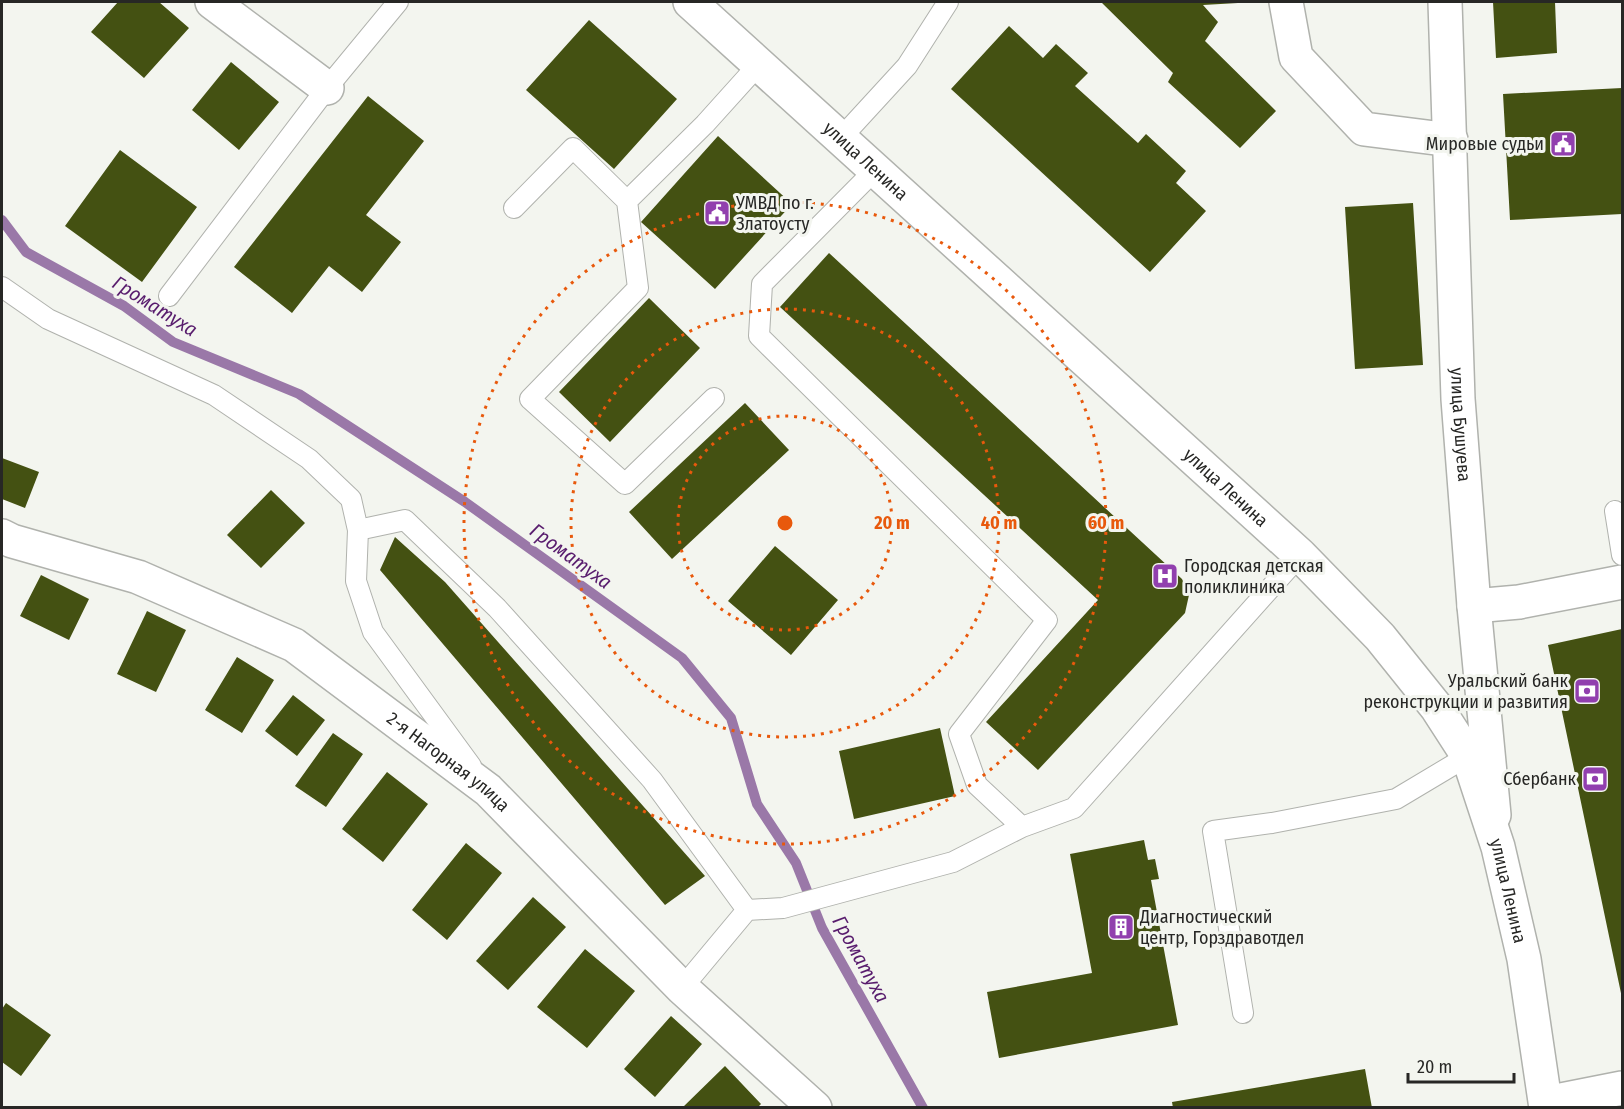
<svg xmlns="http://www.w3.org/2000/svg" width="1624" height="1109" font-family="'Fira Sans Condensed',sans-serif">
<rect width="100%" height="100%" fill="#f3f5ef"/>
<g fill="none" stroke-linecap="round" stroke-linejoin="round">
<path stroke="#9a78a8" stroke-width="10" d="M2,220L26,252L124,306L173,342L299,394L465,502L682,658L731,718L757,804L796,863L822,928L923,1108"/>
</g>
<path fill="#445112" d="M118,2H159L189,28L144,78L91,32Z
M1101,2H1238V3L1203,5L1218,22L1205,41L1276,111L1240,148L1168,82L1173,73Z
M1493,2H1555L1557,53L1496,58Z
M589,20L677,99L614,169L526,90Z
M1009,26L1043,58L1056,44L1088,73L1075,86L1138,143L1146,134L1186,171L1176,183L1206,211L1150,272L951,89Z
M231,62L279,102L239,150L192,110Z
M1622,88V214L1510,220L1503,94Z
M368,96L424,141L366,215L401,242L362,292L329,266L292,313L234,267Z
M718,136L792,204L715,289L641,222Z
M120,150L197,207L142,282L65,226Z
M1413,203L1423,365L1355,369L1345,207Z
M829,253L1182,579L1189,595L1185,613L1038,770L986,722L1098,600L780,307Z
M649,298L700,348L610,442L559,392Z
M745,403L789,450L672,559L629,512Z
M2,458L39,472L25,508L2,499Z
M271,490L305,523L261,568L227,535Z
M395,537L445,582L705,876L665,905L380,570Z
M775,546L838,600L791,655L728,601Z
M41,575L89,599L69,640L20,616Z
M147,611L186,630L156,692L117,674Z
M1622,629V998L1548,645Z
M237,657L274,680L242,733L205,710Z
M293,695L325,720L297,756L265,731Z
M940,728L955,796L854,819L839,751Z
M333,733L363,754L326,807L295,786Z
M387,772L428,804L383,862L342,829Z
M1144,840L1148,860L1155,859L1159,879L1151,880L1178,1025L999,1058L987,992L1092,973L1070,854Z
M466,843L502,873L447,940L412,910Z
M533,897L566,927L508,990L476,961Z
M585,949L635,991L587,1048L537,1007Z
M6,1003L51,1035L21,1076L2,1062V1009Z
M671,1016L702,1044L655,1097L624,1069Z
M725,1066L761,1104L757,1108H682Z
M1365,1069L1372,1108H1173L1172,1102Z"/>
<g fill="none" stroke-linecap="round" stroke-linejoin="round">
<defs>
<path id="lane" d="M840,139L907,66L948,2
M875,170L762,284L759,336L1047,620L959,734L977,785L1022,827
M627,201L705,124L759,64
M514,208L573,148L627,201L638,288L530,399L625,484L714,398
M2,287L48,319L214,395L309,459L351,499L358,530L405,520L497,608L652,780L747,910
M169,296L327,88L398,2
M1615,511L1622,555
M358,530L356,581L373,632L471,766
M682,988L747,910L783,908L953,862L1022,827L1074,808L1300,555
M1243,1013L1213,831L1272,823L1396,799L1468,756"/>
<g id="street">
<path d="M212,2L327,88"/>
<path d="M1286,2L1296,57L1364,129L1451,140"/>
<path id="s1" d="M1445,2L1458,399L1474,606L1494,815"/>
<path id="s2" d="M2,536L12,541L138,577L294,645L488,790L682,988L815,1108"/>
<path d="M1474,606L1519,602L1622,582"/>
<path d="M1546,1103L1622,1088"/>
</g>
<g id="primary">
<path id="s3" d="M690,2L1300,555L1380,637L1437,708L1468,756L1498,847L1524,959L1546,1108"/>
</g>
</defs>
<use href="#lane" stroke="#b0b2ad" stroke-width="22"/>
<use href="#street" stroke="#b0b2ad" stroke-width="36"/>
<use href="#primary" stroke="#b0b2ad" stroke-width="36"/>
<use href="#lane" stroke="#fff" stroke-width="20"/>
<use href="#street" stroke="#fff" stroke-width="33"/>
<use href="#primary" stroke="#fff" stroke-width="33"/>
</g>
<g fill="none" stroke="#e8590c" stroke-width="3" stroke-dasharray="3 6">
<circle cx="785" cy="523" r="107"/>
<circle cx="785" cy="523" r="214"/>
<circle cx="785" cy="523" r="321"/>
</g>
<defs>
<symbol id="civic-square" viewBox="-11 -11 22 22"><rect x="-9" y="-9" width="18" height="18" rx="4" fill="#913fae" stroke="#f3f5ef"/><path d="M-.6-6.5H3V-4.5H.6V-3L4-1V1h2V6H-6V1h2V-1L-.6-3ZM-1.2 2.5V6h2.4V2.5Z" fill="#fff"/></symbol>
<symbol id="hospital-square" viewBox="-11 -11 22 22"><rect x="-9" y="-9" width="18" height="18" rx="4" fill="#913fae" stroke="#f3f5ef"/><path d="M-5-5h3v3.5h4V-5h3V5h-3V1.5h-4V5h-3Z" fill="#fff"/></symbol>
<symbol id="bank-square" viewBox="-11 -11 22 22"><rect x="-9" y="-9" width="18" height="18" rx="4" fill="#913fae" stroke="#f3f5ef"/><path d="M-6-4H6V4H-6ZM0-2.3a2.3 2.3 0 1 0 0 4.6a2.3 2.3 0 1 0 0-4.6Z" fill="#fff"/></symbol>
<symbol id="building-square" viewBox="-11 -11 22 22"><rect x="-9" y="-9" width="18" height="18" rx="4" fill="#913fae" stroke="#f3f5ef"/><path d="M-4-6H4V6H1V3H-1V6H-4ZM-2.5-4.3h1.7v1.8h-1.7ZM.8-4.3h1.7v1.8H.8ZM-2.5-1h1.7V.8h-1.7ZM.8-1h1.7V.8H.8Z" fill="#fff"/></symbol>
</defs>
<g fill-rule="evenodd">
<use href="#civic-square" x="1548" y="129" width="30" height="30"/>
<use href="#civic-square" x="702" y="198" width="30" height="30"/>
<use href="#hospital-square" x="1150" y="561" width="30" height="30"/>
<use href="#bank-square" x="1572" y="676" width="30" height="30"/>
<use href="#bank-square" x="1580" y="764" width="30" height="30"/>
<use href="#building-square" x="1106" y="912" width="30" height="30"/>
</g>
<g text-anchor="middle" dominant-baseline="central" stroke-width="6" stroke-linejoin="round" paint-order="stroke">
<g font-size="18" fill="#272725" stroke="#f3f5ef" text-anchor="end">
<text x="1544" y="144">Мировые судьи</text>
<text x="736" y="203" text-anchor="start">УМВД по г.<tspan x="736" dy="21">Златоусту</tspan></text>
<text x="1184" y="566" text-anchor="start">Городская детская<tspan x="1184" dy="21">поликлиника</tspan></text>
<text x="1568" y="681">Уральский банк<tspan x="1568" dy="21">реконструкции и развития</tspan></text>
<text x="1576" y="779">Сбербанк</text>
<text x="1140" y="917" text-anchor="start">Диагностический<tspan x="1140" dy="21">центр, Горздравотдел</tspan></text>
</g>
<g font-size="18" fill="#272725" stroke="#f3f5ef">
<text stroke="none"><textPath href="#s3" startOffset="237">улица Ленина</textPath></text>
<text stroke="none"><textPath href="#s1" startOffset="423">улица Бушуева</textPath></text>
<text stroke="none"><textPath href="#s3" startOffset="723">улица Ленина</textPath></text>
<text stroke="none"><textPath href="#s2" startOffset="506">2-я Нагорная улица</textPath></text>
<text stroke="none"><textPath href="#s3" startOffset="1227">улица Ленина</textPath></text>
</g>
<g font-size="20" font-style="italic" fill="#581c6d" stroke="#f3f5ef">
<text transform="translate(155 306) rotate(32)">Громатуха</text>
<text transform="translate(571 556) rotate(36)">Громатуха</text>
<text transform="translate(861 959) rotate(61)">Громатуха</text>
</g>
</g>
<circle cx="785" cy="523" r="9" fill="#e8590c" stroke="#f3f5ef" stroke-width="3"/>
<g font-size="18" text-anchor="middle" font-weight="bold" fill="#e8590c" stroke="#f3f5ef" stroke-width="6" stroke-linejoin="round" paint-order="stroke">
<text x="892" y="529">20 m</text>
<text x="999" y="529">40 m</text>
<text x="1106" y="529">60 m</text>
</g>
<rect width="1624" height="1109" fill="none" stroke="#272725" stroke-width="6"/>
<path d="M1408 1073v9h106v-9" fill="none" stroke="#272725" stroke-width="3"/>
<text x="1417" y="1073" font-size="18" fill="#272725" stroke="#f3f5ef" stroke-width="4.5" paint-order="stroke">20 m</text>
</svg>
